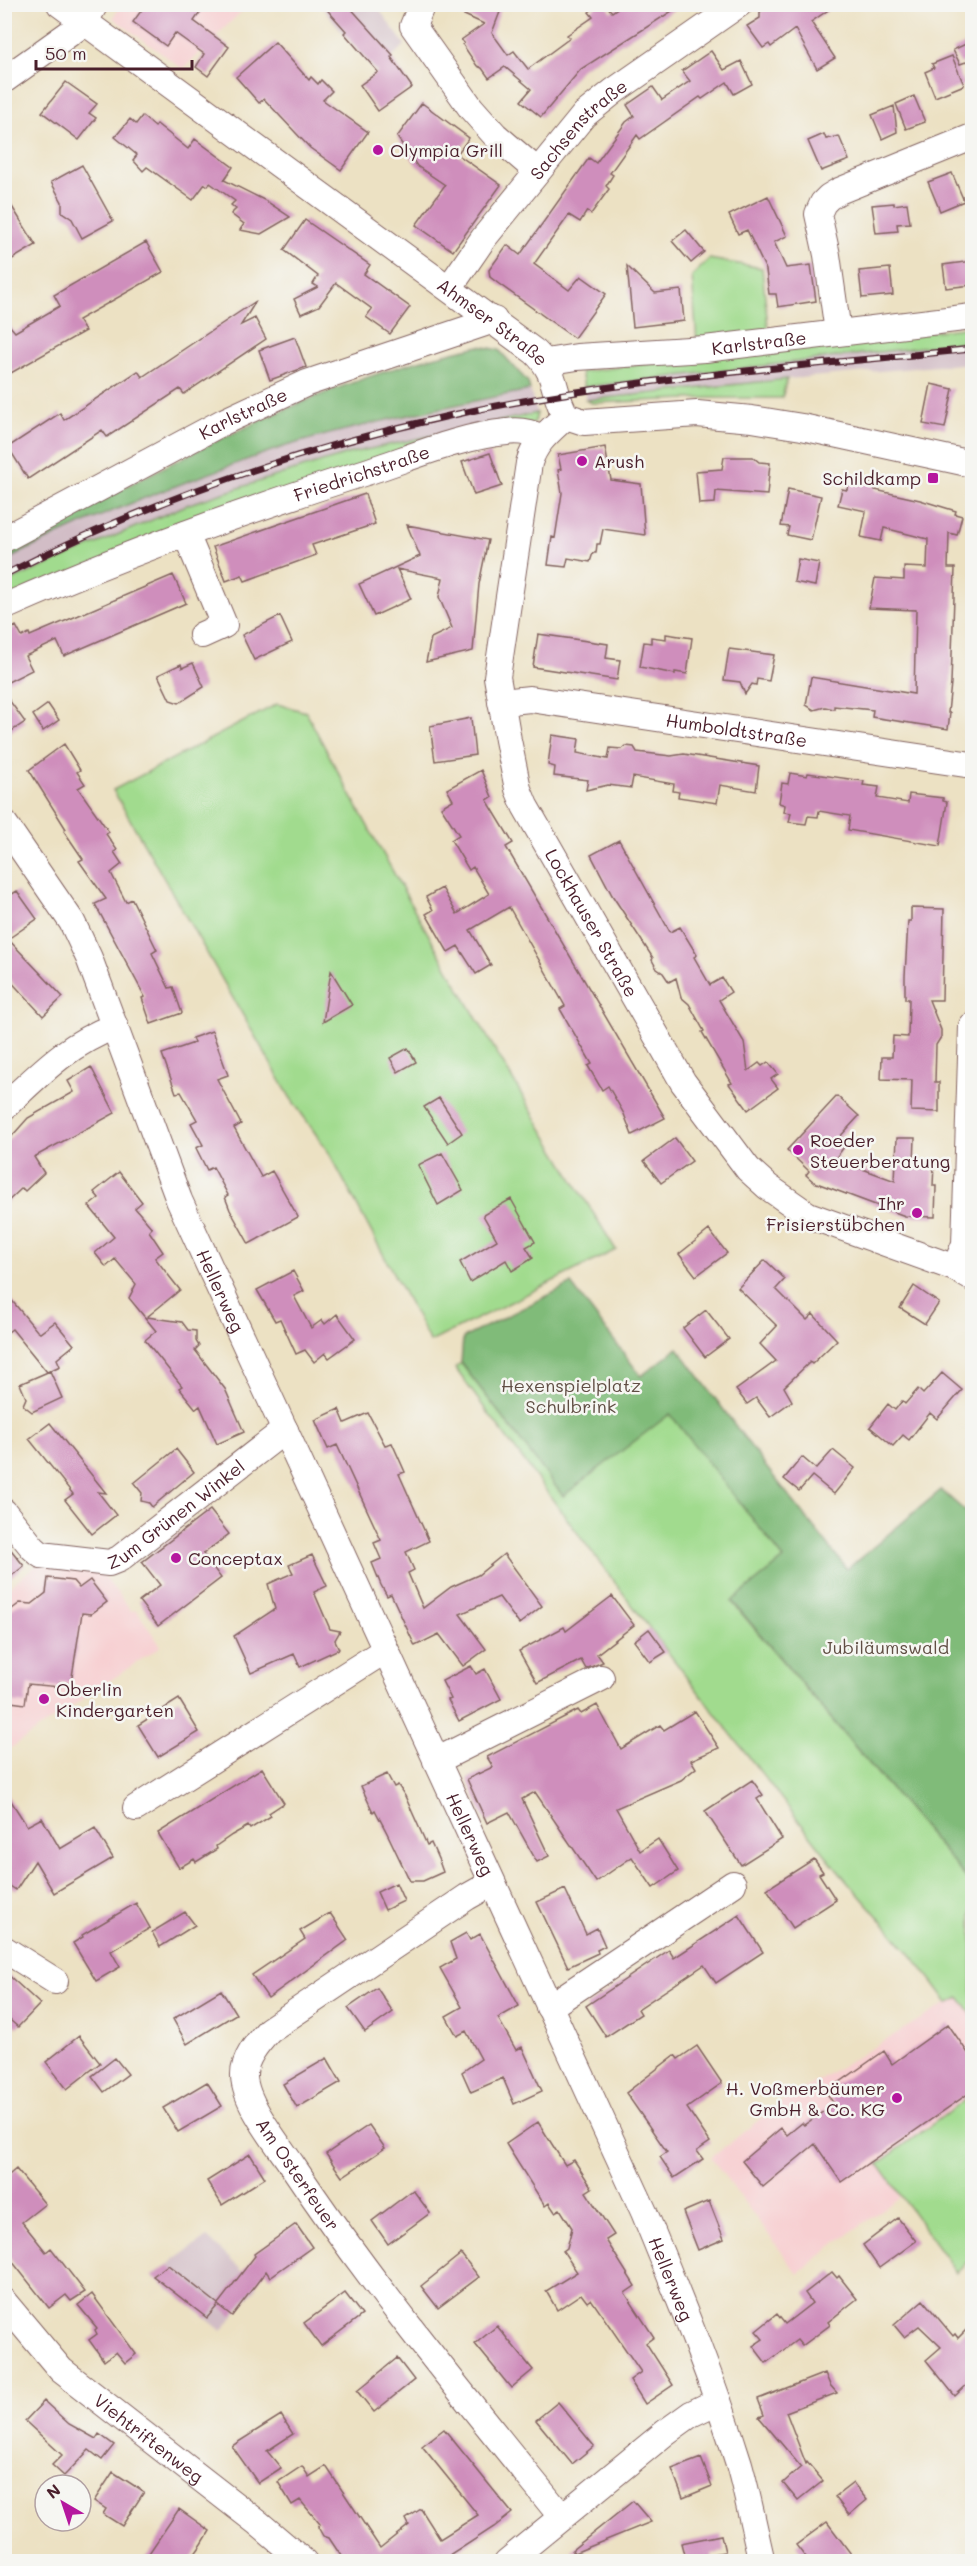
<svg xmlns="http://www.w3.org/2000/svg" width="977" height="2566" font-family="Mali,sans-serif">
<rect width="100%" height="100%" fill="#f6f6f2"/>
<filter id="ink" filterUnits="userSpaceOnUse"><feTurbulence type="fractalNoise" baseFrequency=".0167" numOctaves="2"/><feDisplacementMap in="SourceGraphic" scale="12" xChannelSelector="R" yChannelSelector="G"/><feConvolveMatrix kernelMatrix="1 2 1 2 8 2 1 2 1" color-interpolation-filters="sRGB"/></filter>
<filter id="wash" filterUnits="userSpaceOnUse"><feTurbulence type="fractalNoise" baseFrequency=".008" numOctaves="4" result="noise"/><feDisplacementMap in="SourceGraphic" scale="24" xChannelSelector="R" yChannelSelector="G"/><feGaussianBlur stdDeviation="1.35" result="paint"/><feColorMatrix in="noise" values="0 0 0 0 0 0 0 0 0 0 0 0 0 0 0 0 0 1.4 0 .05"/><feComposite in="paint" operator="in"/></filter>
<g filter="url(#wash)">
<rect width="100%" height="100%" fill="#ece1c3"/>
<path fill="#f7cfd1" d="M121,5H248L183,69L113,18Z
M38,1564L98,1568L131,1611L136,1610L161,1646L5,1752V1590Z
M959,1996L972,2015V2095L879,2164L900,2197L840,2240L798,2274L711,2158L780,2103Z"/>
<path fill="#d2bdc6" d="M320,5H376L405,45L376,73Z
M972,341V363L753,382L586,400L584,387Z
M530,390L537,413L351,453L273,477L189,504L5,585V561L44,540L179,484L297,443L353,428Z
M207,2237L258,2286L222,2331L152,2276Z"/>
<path fill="#a1db8e" stroke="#767d5c" stroke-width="1.5" d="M709,259L762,268L769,337L697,343L692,276Z
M972,327V341L584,387L581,372L697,357Z
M787,379L782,398H710L592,403L586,400Z
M537,413L535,422L5,602L4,585L17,578L189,504L273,477L351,453Z
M277,704L306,712C403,895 507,1074 616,1250L430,1342L329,1153L290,1097L113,790Z
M461,1363L563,1496L670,1413L784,1559L732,1602L972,1885V2015L959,1997L948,2003C910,1948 862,1902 821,1849C696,1691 574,1530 455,1368Z
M972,2095V2258L956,2272L878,2164Z"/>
<path fill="#80bb79" stroke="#656d52" stroke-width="1.5" d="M480,346L499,350L528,382L530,390C453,405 375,421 300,442C268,451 236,464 205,475C137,500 69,527 5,561V547C160,473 310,380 480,346Z
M571,1284L641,1376L678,1348L763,1463L847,1569L941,1490L972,1517V1885L732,1601L784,1559L670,1414L563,1496L461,1363L463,1338Z"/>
<g id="blocks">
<path fill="#cf8ebc" d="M146,4H206L194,21L229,47L208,76L196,67L204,54L175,33L166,46L133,22Z
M322,4H347L393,55L391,57L412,87L378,111L360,85L378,72L344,33L346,31Z
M440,4H503L492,33L508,55L514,51L528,69L570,38L567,35L593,17L589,12L599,4H605L612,12L623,4H683L581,69L541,117L521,101L531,89L505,67L489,78L482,68L477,66L463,45L464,43L461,40L484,24Z
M771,4H837L811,22L835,58L817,69L795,29L771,47L769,44L763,48L747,26L760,18V12Z
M972,41V60L960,64L953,50Z
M275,42L309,80L311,77L318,84L321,80L332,91L323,100L368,132L341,170L310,148L264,99L259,103L236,77Z
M711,51L724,70L741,61L752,84L734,94L727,82L702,99L700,97L640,139L637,135L610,173L613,175L606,186L609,189L591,214L587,211L580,222L569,215L534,264L569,290L581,276L606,294L574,338L499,284L490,277L489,270L507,245L520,255L589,158L596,163L626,122L634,116L627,105L653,87L662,100L690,81L682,71Z
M952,56L964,85L935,97L925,72L934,68L932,64Z
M66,82L97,104L89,113L96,118L79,140L42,112Z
M914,96L925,122L906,129L896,104Z
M422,103L469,138L457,154L501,185L453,251L416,225L445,185L417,166L397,137Z
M894,106L897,132L882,139L872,115Z
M142,116L155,127L157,124L188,149L195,139L233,167L224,180L266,201L290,217L261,234L240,230L244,224L231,214L236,209L231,205L235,201L210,183L208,186L205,184L193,200L147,167L143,171L133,160L137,155L115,137L130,119L136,124Z
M824,134L826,139L839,136L849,160L821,171L808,141Z
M82,165L113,221L82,238L72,219L62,212V202L51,182Z
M952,173L964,201L940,211L928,182Z
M4,194L36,245L4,264Z
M768,196L787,236L774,242L786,268L811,265L816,301L778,307L776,294H769L766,270L747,230L738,234L729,215Z
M894,203V205L907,203L910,223L897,224L898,231L876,233L872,205Z
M305,220L370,265L364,274L410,307L390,334L366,317L372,309L336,283L319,306L301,314L294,299L318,287L313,284L318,276L284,250Z
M686,230L704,252L691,263L672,241Z
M146,242L163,272L78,320L85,331L11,373L4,361V319L15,332L60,306L54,295Z
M972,261V285L946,288L943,265Z
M627,266L655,293L681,290L684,321L633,327Z
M890,268L893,295L862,298L859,271Z
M256,301L241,325L255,318L266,339L184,394L180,389L107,437L102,430L28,479L8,447L60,413L64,420L138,371L142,377Z
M295,337L306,367L270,380L259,350Z
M931,384L953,389L945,428L923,424Z
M605,447L611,480L641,484L645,535L603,529L600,544H597L596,553H593L590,562L568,558L566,567L548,565L552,537L555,538L562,493L558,470L561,469L558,455Z
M490,453L502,486L474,495L462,462Z
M724,457H753L759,462L770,463L767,495L716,491L715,503L699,504L696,471L722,469Z
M850,478L876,484L875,490L920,500L956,511L955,514L962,516L957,535L949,533L948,568H955L951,683L948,713H950L948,729L872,717L873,710L834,706V709L825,707L814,710L806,705L811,677L914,694L916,610L869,608L875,578L904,580V567L927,568L928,539L884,528L881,541L861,537L866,511L838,505L842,489L847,490Z
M788,489L821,496L811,540L787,535L789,527L781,526Z
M365,494L375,524L312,545L316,555L245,581L242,575L226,581L213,547Z
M407,525L488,540L479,584L473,651L426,662L431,638L452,628L439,597L443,578L397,569L411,599L374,616L359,584L420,556Z
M798,559L819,563L815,586L794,582Z
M173,575L186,603L64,656L57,641L25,656L32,670L4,684V633L16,626L22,637L29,633L30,636Z
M280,616L292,642L254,660L242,635Z
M538,634L608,644L606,658L620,660L617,680L533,667Z
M666,634L692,638L687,674L675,672V674L640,667L644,642L651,643V637L666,639Z
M729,649L774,655L769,681L757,679L756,685L752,684L745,694L740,682L724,680Z
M193,663L204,687L179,703L170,700L158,675L181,664L182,668Z
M4,693L25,722L4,736Z
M48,704L59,720L43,731L33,715Z
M471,718L475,755L435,761L430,726Z
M552,735L579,739L577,753L608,759L610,748L622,749L626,746L634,747L637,752L671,756L684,754L759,766L756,791L720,785L717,803L678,797L679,792L673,791L674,784L633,777L631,788L608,785L586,790L588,780L554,776L555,767L548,765Z
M64,744L80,770L77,772L85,784L78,788L109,832L106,834L117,850L114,852L122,864L111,873L126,902L132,899L157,950L152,953L169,988L173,987L182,1013L151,1024L142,998L145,997L95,904L106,899L79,861L83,859L64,831L66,829L29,770Z
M481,770L492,797L487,800L513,843L506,847L665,1118L632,1135L624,1114L608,1086L602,1090L588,1066L592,1064L560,1009L565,1006L509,907L470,930L491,965L476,974L458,946L448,952L426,914L433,910L426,897L442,888L457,914L489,894L473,867L469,870L451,840L459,835L441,807L453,800L447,789Z
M790,773L807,776L808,773L864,781L863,785L879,787L877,798L908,803L909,794L943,798V801L947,802L940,846L848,830L850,816L819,811L818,817L808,816L806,824L789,822L791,813L784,812L785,805L779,803L782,783L788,784Z
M619,840L670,932L680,927L697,955L694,957L710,985L722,978L731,992L719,1000L744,1042L748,1071L759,1063L762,1066L768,1062L778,1074L771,1079L778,1088L748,1110L729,1084L732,1083L702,1032L704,1031L689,1004L681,997L676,978L669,982L663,973L657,969L652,960L653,958L612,895L591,855Z
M17,891L37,919L8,939L63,997L43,1016L4,974V899Z
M911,908L944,909L942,1000H929L941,1030V1037L936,1045L935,1082H939V1112L911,1111L912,1080L881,1079L882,1057H892L893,1036L908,1037L909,999H905V976L908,921H911Z
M331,971L352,1005L323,1022Z
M212,1031L228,1075L217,1079L241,1124L234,1128L260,1175L261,1177L272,1171L298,1217L249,1244L230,1210L225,1197L228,1195L213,1167L207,1170L196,1148L203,1145L191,1123L197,1120L181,1092L176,1093L162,1054L194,1043L192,1038Z
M408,1048L416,1062L398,1072L390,1058Z
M91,1067L115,1113L34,1157L44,1173L25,1191L22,1188L4,1205V1145L28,1118L74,1092L68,1081Z
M837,1096L859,1116L837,1140L844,1147L835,1159L895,1181L897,1138H915L914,1163L934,1164L933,1186H936L935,1217L905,1216L814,1182L806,1175L809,1171L787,1150Z
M439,1098L462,1133L448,1143L424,1107Z
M675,1138L692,1161L661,1183L644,1161Z
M442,1153L463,1190L438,1205L418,1165Z
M119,1172L142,1202L135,1208L152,1228L149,1231L163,1252L155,1258L180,1290L147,1317L182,1322L188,1330L196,1331V1341L199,1346L195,1350L225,1389L244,1432L217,1444L200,1406L196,1409L179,1388L182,1386L145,1340L156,1331L129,1298L136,1284L115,1259L106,1267L95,1253L114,1237L89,1206L99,1198L94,1192Z
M511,1199L535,1242L526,1247L533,1258L512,1271L506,1260L470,1282L460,1262L497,1240L483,1215Z
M709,1230L727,1253L696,1276L679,1254Z
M765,1260L785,1279L776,1289L807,1320L813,1314L837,1340L812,1364L810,1362L784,1387L792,1401L770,1417L756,1398L747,1404L736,1390L776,1361L760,1344L777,1326L738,1288Z
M293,1271L304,1291L294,1296L311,1328L322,1320L325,1324L337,1314L355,1339L329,1358L325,1353L314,1362L305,1350L296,1354L280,1319L275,1321L257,1290Z
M914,1286L939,1303L925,1324L900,1308Z
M4,1291L37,1331L40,1333L55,1322L74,1345L57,1359L60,1366L47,1372L12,1329L4,1335Z
M706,1310L729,1339L705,1357L683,1328Z
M50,1371L62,1398L32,1412L23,1405L26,1398L20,1384Z
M942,1373L962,1390L937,1419L930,1413L909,1440L903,1435L893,1446L870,1427L888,1404L895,1410L902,1401L905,1404L918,1389L923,1394Z
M339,1409L345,1423L368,1413L385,1445L392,1443L405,1472L399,1474L429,1541L406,1552L414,1570L408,1573L423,1608L451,1587L478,1575L504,1554L542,1606L519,1624L499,1597L460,1614L486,1649L463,1666L439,1634L415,1646L391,1594L387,1596L381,1585L372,1563L381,1559L374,1543L381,1540L337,1445L328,1449L315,1420Z
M50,1423L106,1493L98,1492L116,1515L92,1534L65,1500L73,1494L29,1439Z
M176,1449L194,1472L152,1507L149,1503L141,1501L142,1493L134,1483Z
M833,1450L855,1468L834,1494L812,1476L799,1491L784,1479L802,1457L816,1469Z
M210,1510L229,1534L203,1554L221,1578L158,1626L139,1601L160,1585L142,1562Z
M4,1541L24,1566L4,1582Z
M312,1555L327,1586L314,1592L330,1629L340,1631L335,1640L339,1649L300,1667L294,1654L251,1673L234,1636L275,1609L268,1584L293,1573L289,1565Z
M48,1578L73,1581L79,1588L90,1580L107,1602L91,1614L82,1613L71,1683L60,1682V1687L28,1684L25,1704L4,1701V1615L20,1603L32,1604L46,1593Z
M612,1596L634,1625L597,1654L603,1662L586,1669L581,1660L537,1683L519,1651L564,1627L566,1631Z
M649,1629L666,1652L650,1662L634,1641Z
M471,1666L476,1674L485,1669L501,1699L459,1721L448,1700L451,1699L442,1681Z
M179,1699L199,1732L158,1757L138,1725Z
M597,1705L621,1749L660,1725L664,1730L695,1711L719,1748L691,1760L696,1768L681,1780L616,1808L640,1851L658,1839L678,1871L653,1888L632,1857L596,1882L535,1792L522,1799L549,1856L537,1862L509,1812L487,1823L467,1779L493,1767L487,1757L578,1710L581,1714Z
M262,1768L284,1803L269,1813L271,1816L250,1829L248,1826L232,1835L216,1846L217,1849L196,1862L194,1859L179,1868L158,1833Z
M387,1774L394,1787L398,1785L405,1796L427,1845L431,1843L439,1861L443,1872L423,1881H410L387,1833L375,1810L373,1812L361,1786Z
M752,1780L763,1795L757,1799L782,1839L741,1865L705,1811Z
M4,1790L27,1826L42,1818L60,1849L95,1828L113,1858L54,1893L35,1861L16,1890L4,1882Z
M814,1859L823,1872L819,1874L836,1900L793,1928L767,1889Z
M396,1883L404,1901L385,1910L377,1892Z
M565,1889L586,1934L597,1928L605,1946L597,1950L598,1953L568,1967L537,1902Z
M136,1903L150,1928L111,1951L120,1967L96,1981L73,1943L83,1937L82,1935Z
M185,1912L195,1925L160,1947L152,1932Z
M330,1913L348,1940L268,1998L252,1975L305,1939L300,1931Z
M739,1915L763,1952L716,1983L704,1965L638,2009L641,2014L606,2037L586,2006L669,1950L674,1958Z
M466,1933L470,1940L480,1934L519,2006L498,2018L516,2050L522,2047L542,2091L514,2104L503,2078L471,2092L462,2072L481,2059L466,2031L457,2036L446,2016L462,2007L440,1968L456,1959L450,1942Z
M4,1971L40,2004L18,2027L4,2015Z
M377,1988L393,2012L365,2032L348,2008Z
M221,1990L236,2014L187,2044L173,2019Z
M948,2024L972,2059V2091L841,2182L815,2144L763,2187L742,2161L781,2128L787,2135L802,2123L804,2125L834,2104L826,2092L884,2051L892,2064Z
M79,2036L100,2063L67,2089L46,2062Z
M697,2046L722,2083L687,2108L710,2142L697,2151L703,2159L674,2178L660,2157L667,2152L626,2093L675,2055L678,2059Z
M115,2058L128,2074L104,2092L92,2076Z
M327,2058L341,2082L297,2108L283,2084Z
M207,2082L222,2106L178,2132L163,2108Z
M538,2122L565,2165L574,2160L592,2188L586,2192L614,2235L606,2240L635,2286L625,2293L654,2337L646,2343L673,2385L645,2404L630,2380L641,2372L591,2299L587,2302L581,2294L557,2310L546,2291L577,2272L563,2251L567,2248L572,2228L560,2209L555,2212L549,2203L545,2206L506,2144Z
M369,2125L385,2148L342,2177L326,2154Z
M250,2154L265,2178L222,2205L207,2181Z
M16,2169L45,2204L22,2222L46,2252L51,2248L85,2292L71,2301L66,2295L49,2308L4,2251V2179Z
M413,2190L430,2213L388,2244L372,2221Z
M709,2201L724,2239L698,2250L683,2212Z
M898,2218L916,2241L879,2268L863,2245Z
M296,2224L312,2247L270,2277L266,2271L232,2316L218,2305L207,2318L153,2276L168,2265L218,2304L255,2256L254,2254Z
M461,2254L479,2277L438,2308L421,2286Z
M832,2272L837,2278L839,2276L857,2299L828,2322L830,2325L802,2346L797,2340L766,2363L753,2346L763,2339L756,2331L777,2314L785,2324L812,2303L805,2293Z
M345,2293L362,2315L321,2346L304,2323Z
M92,2294L136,2354L125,2363L116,2352L104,2361L89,2340L97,2334L95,2330L97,2328L78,2305Z
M923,2300L953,2336L955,2334L958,2338L972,2324V2380L955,2396L926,2360L941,2347L919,2326L904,2337L894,2325Z
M497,2326L533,2370L511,2388L475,2344Z
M397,2358L414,2380L374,2412L357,2391Z
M825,2373L830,2385L837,2393L786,2412L806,2464L807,2462L823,2481L798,2501L783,2483L801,2467L759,2417L764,2415L758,2399Z
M44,2401L69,2424L96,2439L99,2434L114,2445L102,2460L89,2450L64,2476L52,2465L62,2455L25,2421Z
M558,2402L594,2446L572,2464L536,2420Z
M281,2415L293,2434L267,2451L281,2468L258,2483L232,2446Z
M444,2429L512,2513L494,2527L440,2562H345L329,2538L323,2536L318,2527L320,2524L300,2500L292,2505L278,2482L302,2466L309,2477L326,2466L380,2548L409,2525L406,2519L421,2509L440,2539L478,2515L422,2446Z
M701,2458L712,2486L683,2498L672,2469Z
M113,2472L144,2492L122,2526L103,2514L106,2509L94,2501Z
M853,2483L867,2500L849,2515L835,2497Z
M633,2501L651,2522L574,2553L572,2550Z
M179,2509L210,2531L202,2544L189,2562H143Z
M827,2522L857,2562H809L796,2545Z
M721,2535L725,2552L712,2554L713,2562H686L681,2543Z"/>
</g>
</g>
<g filter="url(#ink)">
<use href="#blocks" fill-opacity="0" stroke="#836360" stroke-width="1.5"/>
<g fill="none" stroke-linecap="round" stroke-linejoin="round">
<defs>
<g id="minor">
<path id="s1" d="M60,4L535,352C559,375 551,391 566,416L584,422L697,414L752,419L802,427L972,464"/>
<path d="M422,4L413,26L471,108L495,135L537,171"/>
<path d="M4,80L84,23L95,4"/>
<path id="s2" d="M450,287L483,239L584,115L614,91L739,4"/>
<path d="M838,332L827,255L818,214L823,203L829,197L839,191L972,137"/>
<path id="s3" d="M546,362L577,357L705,349L972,317"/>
<path id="s4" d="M566,416C550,431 535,442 529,463L497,677L508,740L518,789L525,806L683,1082L748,1169L768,1187L808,1215L955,1268L972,1278"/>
<path d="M186,534L224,625L202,635"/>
<path id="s5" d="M4,539L223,422L307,383L494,320"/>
<path id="s6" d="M4,607C121,555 241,512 363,473C408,459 459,436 507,432C520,430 530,432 542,438"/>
<path id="s7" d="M501,702L530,699L972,765"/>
<path id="s8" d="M4,823L72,922L89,958L179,1200L644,2212C678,2295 712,2377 739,2464C748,2496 754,2529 762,2562"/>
<path d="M4,1107C43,1071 65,1046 115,1026"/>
<path d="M955,1268L965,1244L972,1026"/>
<path id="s9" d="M4,1512L33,1548L41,1555L109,1563L119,1559L285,1430"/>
<path d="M436,1761L601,1678"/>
<path d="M136,1808L384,1651"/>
<path id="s10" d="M492,1883L467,1897L269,2030C258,2042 243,2059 244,2077C245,2103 277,2143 292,2165C374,2288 468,2401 561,2516"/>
<path d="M4,1949L55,1981"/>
<path d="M549,2007L733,1884"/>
<path id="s11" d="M4,2302L61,2370L258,2523L304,2562"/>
<path d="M507,2562L666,2432L691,2414L718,2401"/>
</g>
</defs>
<use href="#minor" stroke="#836360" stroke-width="28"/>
<use href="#minor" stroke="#fff" stroke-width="26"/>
<defs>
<path id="rail" d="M4,575C146,502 298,449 453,415C623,377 800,367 972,349"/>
</defs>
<use href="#rail" stroke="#4a1f2b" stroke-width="7"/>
<use href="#rail" stroke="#f6f6f2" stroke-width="4.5" stroke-dasharray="14" stroke-linecap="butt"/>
</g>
</g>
<g fill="#b5179e" stroke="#f6f6f2" stroke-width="2">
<circle cx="378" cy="150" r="6"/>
<circle cx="582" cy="461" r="6"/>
<rect x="927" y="472" width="12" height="12" rx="3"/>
<circle cx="798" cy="1150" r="6"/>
<circle cx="917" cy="1213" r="6"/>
<circle cx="176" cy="1558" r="6"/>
<circle cx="44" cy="1699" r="6"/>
<circle cx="897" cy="2098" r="6"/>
</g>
<g text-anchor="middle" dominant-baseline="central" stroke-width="5" stroke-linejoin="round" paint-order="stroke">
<g font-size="18" fill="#4a1f2b" stroke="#f6f6f2">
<text stroke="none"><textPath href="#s2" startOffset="204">Sachsenstraße</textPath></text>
<text stroke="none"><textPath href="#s1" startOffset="537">Ahmser Straße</textPath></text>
<text stroke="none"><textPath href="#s3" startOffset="214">Karlstraße</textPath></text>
<text stroke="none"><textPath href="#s5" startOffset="270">Karlstraße</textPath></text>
<text stroke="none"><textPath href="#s6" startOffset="382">Friedrichstraße</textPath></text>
<text stroke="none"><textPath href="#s7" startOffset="238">Humboldtstraße</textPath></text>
<text stroke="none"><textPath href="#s4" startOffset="544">Lockhauser Straße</textPath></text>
<text stroke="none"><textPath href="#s8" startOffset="518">Hellerweg</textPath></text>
<text stroke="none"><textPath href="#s9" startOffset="208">Zum Grünen Winkel</textPath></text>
<text stroke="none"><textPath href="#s8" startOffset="1116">Hellerweg</textPath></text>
<text stroke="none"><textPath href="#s10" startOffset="434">Am Osterfeuer</textPath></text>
<text stroke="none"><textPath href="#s8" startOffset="1604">Hellerweg</textPath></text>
<text stroke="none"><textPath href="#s11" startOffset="200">Viehtriftenweg</textPath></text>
</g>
<g font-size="18" fill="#4a1f2b" stroke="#f6f6f2" text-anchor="start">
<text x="390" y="150">Olympia Grill</text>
<text x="594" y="461">Arush</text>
<text x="921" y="478" text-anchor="end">Schildkamp</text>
<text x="810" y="1140">Roeder<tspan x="810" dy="21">Steuerberatung</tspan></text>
<text x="905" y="1203" text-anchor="end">Ihr<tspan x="905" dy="21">Frisierstübchen</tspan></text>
<text x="188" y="1558">Conceptax</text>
<text x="56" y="1689">Oberlin<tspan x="56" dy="21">Kindergarten</tspan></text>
<text x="885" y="2088" text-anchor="end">H. Voßmerbäumer<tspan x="885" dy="21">GmbH &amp; Co. KG</tspan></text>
</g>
<g font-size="18" fill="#604e44" stroke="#f6f6f2">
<text x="571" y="1385">Hexenspielplatz<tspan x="571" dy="21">Schulbrink</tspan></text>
<text x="886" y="1647">Jubiläumswald</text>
</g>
</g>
<rect width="977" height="2566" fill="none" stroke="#f6f6f2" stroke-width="24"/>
<g transform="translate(63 2503) rotate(321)"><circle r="28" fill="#f6f6f2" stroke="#b1a0a2" stroke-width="1.5"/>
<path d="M0-4.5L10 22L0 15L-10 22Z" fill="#b5179e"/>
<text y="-9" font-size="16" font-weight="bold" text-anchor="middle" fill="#4a1f2b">N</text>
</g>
<path d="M36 60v9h156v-9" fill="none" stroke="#4a1f2b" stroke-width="3"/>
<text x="45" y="60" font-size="18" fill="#4a1f2b" stroke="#f6f6f2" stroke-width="4.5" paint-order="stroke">50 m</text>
</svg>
